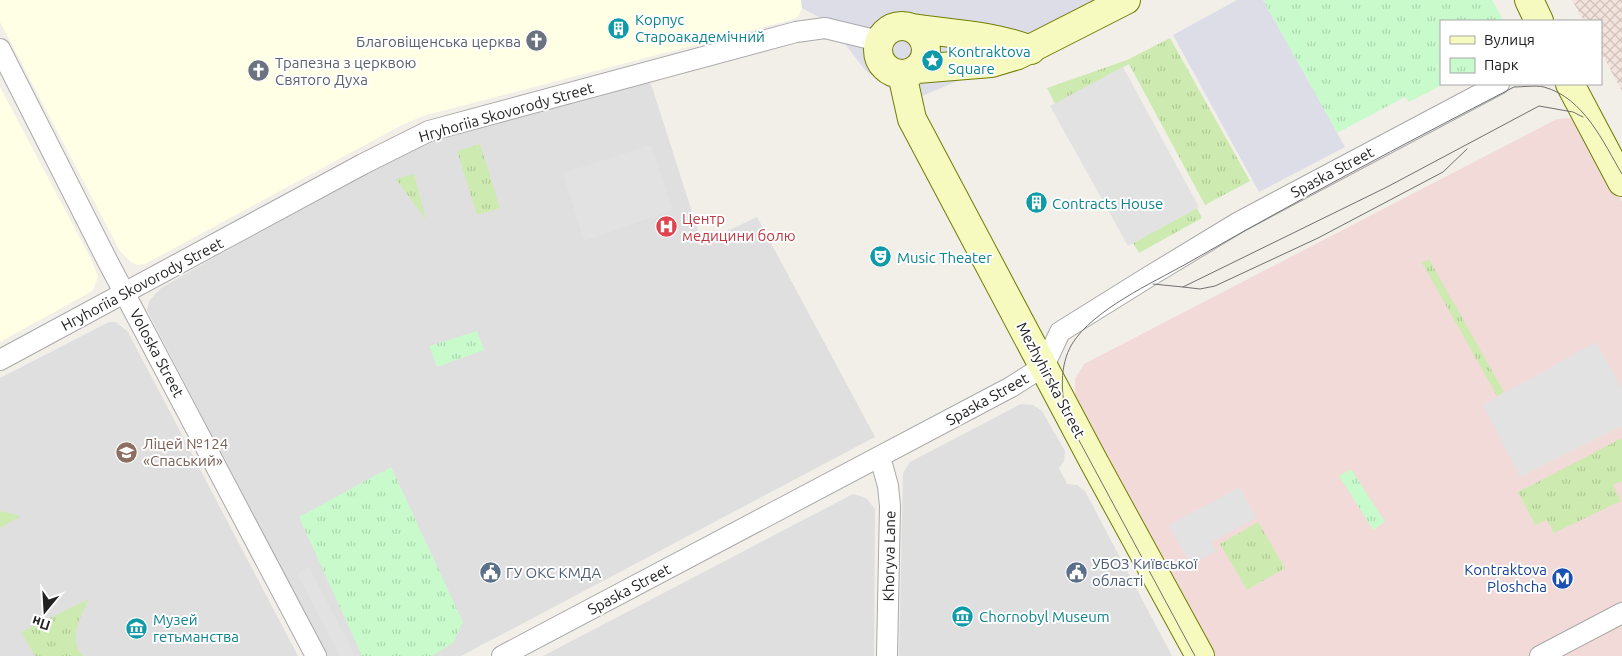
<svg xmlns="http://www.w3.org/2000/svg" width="1622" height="656" font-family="Ubuntu,sans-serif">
<defs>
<pattern id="military-cross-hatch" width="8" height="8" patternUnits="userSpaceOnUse" patternTransform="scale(1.25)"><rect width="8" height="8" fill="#f3e3dd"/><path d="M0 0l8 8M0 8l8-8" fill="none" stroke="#d0c2bd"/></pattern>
<pattern id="grass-tufts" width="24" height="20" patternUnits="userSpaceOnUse" patternTransform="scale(1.25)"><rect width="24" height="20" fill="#cdebb0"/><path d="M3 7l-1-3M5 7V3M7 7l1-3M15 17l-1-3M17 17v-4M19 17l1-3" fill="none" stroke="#b0c997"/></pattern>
<pattern id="park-tufts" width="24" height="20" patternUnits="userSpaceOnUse" patternTransform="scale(1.25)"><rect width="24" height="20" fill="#c8facc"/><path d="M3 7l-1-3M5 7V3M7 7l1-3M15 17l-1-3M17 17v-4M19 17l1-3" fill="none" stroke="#acd6af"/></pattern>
</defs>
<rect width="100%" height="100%" fill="#f2efe9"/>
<path fill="#e0dfdf" d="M647,79L652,87L702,243L757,217L875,437L461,656H326L147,310L149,301L161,288L378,164L449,134Z
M109,322H116L128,332L298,656H0V378Z
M1021,404L1033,405L1042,411L1065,451L1064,461L1059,468L1067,484L1077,485L1085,491L1172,656H899L903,473L910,462Z
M853,494L866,498L875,509L874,656H543Z"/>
<path fill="#f2dad9" d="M1570,118L1582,125L1622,202V656H1209L1075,400V379L1084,364L1557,119Z"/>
<path fill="#ffffe5" d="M0,0H801L802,8L798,17L791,20L423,116L400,126L145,264L138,265L131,262L120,251L0,22Z
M0,87L91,259L98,277L93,290L87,294L0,342Z"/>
<path fill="url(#military-cross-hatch)" d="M1572,0H1622V91L1601,52V21H1584Z"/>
<path fill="url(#grass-tufts)" d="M1170,38L1250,181L1205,205L1129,64L1055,104L1047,88L1127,60Z
M480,144L500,208L477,215L457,151Z
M414,174L426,220L396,179Z
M1197,208L1202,218L1139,253L1133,243Z
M1429,259L1504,392L1497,396L1422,263Z
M1622,438V481L1613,485L1621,501L1554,533L1547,520L1535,525L1518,492Z
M0,511L21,516L0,528Z
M1258,522L1285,568L1247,590L1220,544Z
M89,599C81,616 67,639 83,656H35L21,632Z"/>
<path fill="url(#park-tufts)" d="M1263,0H1492L1504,21H1441V84H1444L1409,102L1405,97L1337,133Z
M477,331L484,350L437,367L429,346Z
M391,467L463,622L453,643L432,656H362L299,517Z
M1351,469L1385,522L1373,530L1339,476Z"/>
<path fill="#e2e2e2" d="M1123,67L1199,207L1128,246L1050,106Z
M651,145L673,210L584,241L563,173Z
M1596,342L1622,389V426L1520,477L1483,405Z
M1240,487L1256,518L1211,542L1216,551L1191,565L1169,525Z
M309,567L355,656H340L297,574Z"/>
<path fill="#dddde8" d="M801,0H1126L1031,50L908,102L865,70L828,22L802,8Z
M1237,0H1263L1345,147L1259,192L1173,35Z"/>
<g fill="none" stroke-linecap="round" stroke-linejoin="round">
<defs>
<path id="street" d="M0,49L108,262L316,656
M0,360L363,164L429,131L796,32L825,28L879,41
M880,457L888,486L890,506L887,656
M502,656L1011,387L1044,366L1060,332L1145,279L1239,222L1499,84
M1540,656L1622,613"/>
<path id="secondary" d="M1529,0L1539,21
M878 50a24 24 0 1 1 48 0a24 24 0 1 1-48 0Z
M912,28C952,34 993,35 1031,50
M917,69L991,63L1018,55L1126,0
M902,74L912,119L1094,462L1200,656
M1570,84L1622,182"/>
</defs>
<use href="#street" stroke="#a9a9a9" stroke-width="22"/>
<use href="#secondary" stroke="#707d05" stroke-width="30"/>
<use href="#street" stroke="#fff" stroke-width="20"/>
<use href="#secondary" stroke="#f7fabf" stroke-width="28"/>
<path stroke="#707070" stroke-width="1" d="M1153,284L1183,287L1387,187L1539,106L1573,112L1583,117
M1183,287L1200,289L1215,286L1318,238L1443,172L1467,149
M1195,656L1067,418C1061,394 1059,366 1072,344C1093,310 1152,283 1186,264C1294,202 1404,144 1514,87C1523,87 1535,85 1544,87C1584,98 1603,142 1622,174"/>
</g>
<defs>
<symbol id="building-disc" viewBox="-11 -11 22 22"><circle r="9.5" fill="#0f9aa8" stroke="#fff"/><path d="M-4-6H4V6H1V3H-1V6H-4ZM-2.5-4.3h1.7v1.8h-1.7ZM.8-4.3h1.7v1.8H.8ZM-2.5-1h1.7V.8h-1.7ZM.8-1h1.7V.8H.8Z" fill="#fff"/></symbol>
<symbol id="church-disc" viewBox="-11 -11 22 22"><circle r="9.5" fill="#6b7280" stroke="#fff"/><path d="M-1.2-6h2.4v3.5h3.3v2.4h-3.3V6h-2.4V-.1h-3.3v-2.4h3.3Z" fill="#fff"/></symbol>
<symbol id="sight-disc" viewBox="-11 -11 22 22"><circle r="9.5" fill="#0f9aa8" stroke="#fff"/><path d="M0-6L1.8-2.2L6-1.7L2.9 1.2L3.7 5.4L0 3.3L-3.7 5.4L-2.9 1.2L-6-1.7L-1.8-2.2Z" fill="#fff"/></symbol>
<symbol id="hospital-disc" viewBox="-11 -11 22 22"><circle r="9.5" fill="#e0444e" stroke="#fff"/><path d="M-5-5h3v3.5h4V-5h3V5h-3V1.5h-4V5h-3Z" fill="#fff"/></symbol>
<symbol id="theatre-disc" viewBox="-11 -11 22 22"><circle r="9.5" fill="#0f9aa8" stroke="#fff"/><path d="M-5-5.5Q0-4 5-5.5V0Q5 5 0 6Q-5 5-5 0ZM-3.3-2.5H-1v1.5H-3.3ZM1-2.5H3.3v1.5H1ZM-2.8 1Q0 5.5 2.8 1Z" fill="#fff"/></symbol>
<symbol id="school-disc" viewBox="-11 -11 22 22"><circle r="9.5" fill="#8d6e63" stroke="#fff"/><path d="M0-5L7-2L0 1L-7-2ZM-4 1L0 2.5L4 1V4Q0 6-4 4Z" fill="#fff"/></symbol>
<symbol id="civic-disc" viewBox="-11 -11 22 22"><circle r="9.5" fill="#5c6f8a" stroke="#fff"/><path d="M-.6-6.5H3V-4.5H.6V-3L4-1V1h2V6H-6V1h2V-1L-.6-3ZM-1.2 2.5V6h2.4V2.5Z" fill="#fff"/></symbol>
<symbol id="metro-disc" viewBox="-11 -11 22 22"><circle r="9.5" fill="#1a4fb4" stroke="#fff"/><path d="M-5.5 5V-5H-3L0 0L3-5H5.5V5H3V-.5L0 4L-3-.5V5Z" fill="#fff"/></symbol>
<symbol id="museum-disc" viewBox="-11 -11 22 22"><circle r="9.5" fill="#0f9aa8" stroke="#fff"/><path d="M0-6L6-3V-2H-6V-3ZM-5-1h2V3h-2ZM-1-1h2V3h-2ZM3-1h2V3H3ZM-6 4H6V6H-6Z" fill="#fff"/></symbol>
</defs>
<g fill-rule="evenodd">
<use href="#building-disc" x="606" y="16" width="25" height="25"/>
<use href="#church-disc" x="524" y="28" width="25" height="25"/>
<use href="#sight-disc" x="920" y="48" width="25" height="25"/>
<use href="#church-disc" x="246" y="58" width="25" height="25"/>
<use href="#building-disc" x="1024" y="190" width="25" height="25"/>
<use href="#hospital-disc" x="654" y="214" width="25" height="25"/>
<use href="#theatre-disc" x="868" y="244" width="25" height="25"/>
<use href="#school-disc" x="114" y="440" width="25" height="25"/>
<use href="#civic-disc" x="478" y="560" width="25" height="25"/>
<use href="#civic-disc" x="1064" y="560" width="25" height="25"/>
<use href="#metro-disc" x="1550" y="566" width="25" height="25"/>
<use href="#museum-disc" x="950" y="604" width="25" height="25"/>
<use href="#museum-disc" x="124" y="616" width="25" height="25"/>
</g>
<g text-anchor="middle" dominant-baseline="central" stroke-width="4" stroke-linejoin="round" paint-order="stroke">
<g font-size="15" fill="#0d838f" stroke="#fff" text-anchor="start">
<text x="635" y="19">Корпус<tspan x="635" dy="17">Староакадемічний</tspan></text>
<text x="948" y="51">Kontraktova<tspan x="948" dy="17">Square</tspan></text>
<text x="1052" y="203">Contracts House</text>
<text x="897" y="257">Music Theater</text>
<text x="979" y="616">Chornobyl Museum</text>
<text x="153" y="619">Музей<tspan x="153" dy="17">гетьманства</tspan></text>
</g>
<g font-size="15" fill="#5b616d" stroke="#fff" text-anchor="end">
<text x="521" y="41">Благовіщенська церква</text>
<text x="275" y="62" text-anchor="start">Трапезна з церквою<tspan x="275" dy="17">Святого Духа</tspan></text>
</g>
<g font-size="15" fill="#222" stroke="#fff">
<text transform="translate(506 112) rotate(-16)">Hryhoriia Skovorody Street</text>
<text transform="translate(1332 172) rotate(-28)">Spaska Street</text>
<text transform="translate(142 284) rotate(-28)">Hryhoriia Skovorody Street</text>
<text transform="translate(157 353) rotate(62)">Voloska Street</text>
<text transform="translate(1051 380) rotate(62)">Mezhyhirska Street</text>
<text transform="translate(987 399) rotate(-29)">Spaska Street</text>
<text transform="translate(889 556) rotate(-89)">Khoryva Lane</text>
<text transform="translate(629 589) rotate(-28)">Spaska Street</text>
</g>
<g font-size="15" fill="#be3a42" stroke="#fff" text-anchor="start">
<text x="682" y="218">Центр<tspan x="682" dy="17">медицини болю</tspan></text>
</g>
<g font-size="15" fill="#785e54" stroke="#fff" text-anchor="start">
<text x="143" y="443">Ліцей №124<tspan x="143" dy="17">«Спаський»</tspan></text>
</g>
<g font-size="15" fill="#4e5e75" stroke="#fff" text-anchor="start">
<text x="1092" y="563">УБОЗ Київської<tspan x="1092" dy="17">області</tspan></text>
<text x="506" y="572">ГУ ОКС КМДА</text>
</g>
<g font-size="15" fill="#164399" stroke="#fff" text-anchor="end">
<text x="1547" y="569">Kontraktova<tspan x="1547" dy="17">Ploshcha</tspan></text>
</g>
</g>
<rect x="1440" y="20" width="162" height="65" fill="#ffffff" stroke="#a7a7a7"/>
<rect x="1450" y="36" width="25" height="8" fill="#f7fabf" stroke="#a7a7a7"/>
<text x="1484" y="45" font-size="15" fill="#222222">Вулиця</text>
<rect x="1450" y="58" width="25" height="15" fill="url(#park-tufts)" stroke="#a7a7a7"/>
<text x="1484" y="70" font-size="15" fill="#222222">Парк</text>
<g transform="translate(45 611) rotate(198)" stroke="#ffffff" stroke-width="4" paint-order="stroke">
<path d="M0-4L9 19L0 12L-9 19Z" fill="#222222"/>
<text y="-8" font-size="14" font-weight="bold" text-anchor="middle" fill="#222222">Пн</text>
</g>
</svg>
